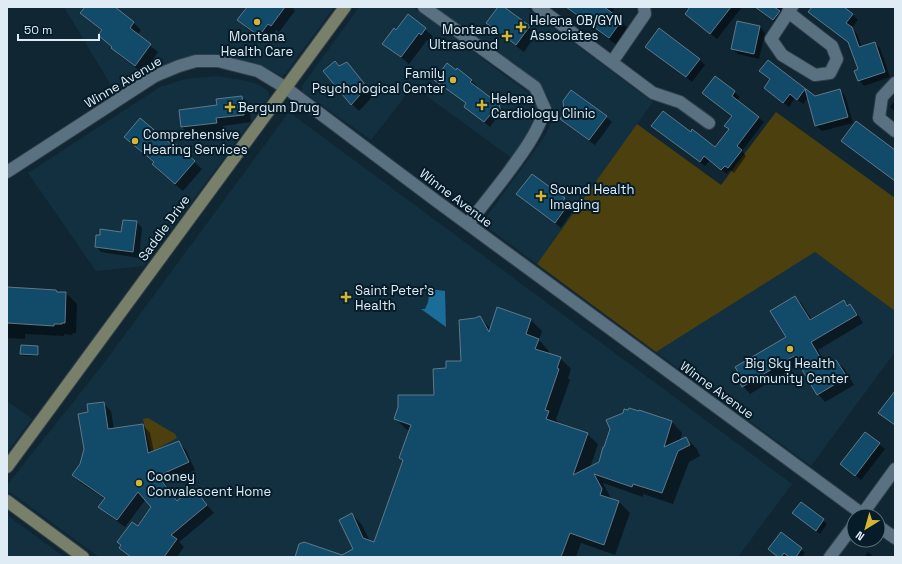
<svg xmlns="http://www.w3.org/2000/svg" width="902" height="564" font-family="'Space Grotesk',sans-serif">
<rect width="100%" height="100%" fill="#102633"/>
<path fill="#133041" d="M64,7H334L285,74L282,76L253,62L223,57L170,63L146,74L115,92Z
M359,7H413L530,94L537,102L540,115L513,159L413,86L371,140L302,91V86Z
M434,7H525L653,102L537,264L487,227L484,223L485,219L545,136L550,125L553,115L551,105L548,96L539,84Z
M216,76L237,79L258,84L268,91L270,96L144,266L96,271L28,173L160,87L185,79Z
M289,112L792,484L738,557H99L7,490V485L101,367Z
M815,252L895,311V352L811,466L656,352Z
M7,401L32,419L7,452Z
M7,515L64,557H7Z"/>
<path fill="#4d400f" d="M776,112L895,198V311L815,252L656,352L537,264L637,124L721,185Z
M148,418L175,434L177,438L151,452L143,419Z"/>
<path fill="#1a6d99" d="M430,289L445,291L446,327L421,309H425L428,302Z"/>
<path fill="#0007" d="M82,7H113L134,23L141,30L137,35L158,52L143,73L120,56L99,35L102,31L81,13L84,9Z
M245,7H295L293,9L295,11L279,32L276,30L267,43L246,28L239,20L246,11L244,9Z
M499,7H502L529,27L536,34L524,52L495,30L487,23Z
M565,7H611L614,10L611,14L629,29L617,45Z
M691,7H742L717,39L686,14Z
M754,7H790L780,26Z
M814,7H842L853,15L858,20L852,28L857,34L862,47L875,43L880,48L890,77L864,86L859,80V70L850,43L815,17L810,12Z
M408,16L433,36L429,41L427,40L409,64L384,43L396,31Z
M760,27L765,33L759,59L738,54L732,49Z
M647,47L699,59L705,65L692,82Z
M768,61L815,97L840,90L845,96L853,123L822,131L816,126L808,98L803,104L795,98L789,107L765,88L771,80L761,71Z
M347,63L374,95L359,111L352,104Z
M715,77L740,97L737,101L764,122L742,151L746,156L734,173L730,170L727,174L709,161L705,166L658,131L691,133L716,148L729,130L726,126L733,116Z
M436,80H471L477,86L476,87L505,111L506,117L496,119L490,127L471,112L465,107L467,104Z
M242,97L249,105L251,122L223,126L224,131L189,134L182,127L218,106Z
M895,100V112L890,107Z
M565,112L606,117L612,122L595,145L566,124L561,118Z
M125,137L172,146L194,162L202,169L183,191L160,172L153,164L154,163Z
M842,141L895,152V181L848,146Z
M532,175L570,205L568,208L572,212L561,228L518,194Z
M137,222L142,228L139,258L101,252L96,246L122,233Z
M7,286L11,288L66,293L77,304L76,333H73L72,335L64,334V336L25,334V339L7,338Z
M795,297L802,304L812,320L844,301L857,313L863,323L818,350L827,366L836,361L844,368L854,385L825,402L818,394L800,364L750,394L743,386L787,337Z
M498,308L531,320L542,331L539,340L549,351L548,354L560,358L571,369L568,378L570,380L556,419L559,424L587,434L598,444L590,468L672,422L682,433L680,441L686,438L697,449L700,456L689,462L673,504L643,494V497L603,483L612,500L619,502L630,513L615,555L581,543L576,557H296L342,556L355,550L352,514L362,525L370,541L375,543L404,462L400,458L410,431L406,429L395,418L435,396L447,369L462,362L479,317L491,329Z
M38,347L39,349V356H23L21,354Z
M103,403L111,411L114,429L143,425L150,433L154,452L179,443L186,450L195,470L165,483L178,501L193,489L214,513L179,542L184,547L177,557H130L128,555L120,548L153,507L146,499L125,527L107,514L100,506L105,499L81,483L73,475L81,464L85,449L90,413Z
M879,444L885,449L861,480L842,464Z
M801,503L827,524L820,534L797,516Z
M781,534L805,553L802,557H789L788,556L787,557H779Z
M868,552L874,557H864Z"/>
<path fill="#124b6a" stroke="#607888" d="M85,7H115L134,22L130,28L151,44L135,66L111,48L112,47L98,35L102,30L80,13Z
M247,7H285L271,26L268,24L259,36L237,20Z
M498,7H504L530,26L516,45L486,23Z
M566,7H604L622,20L609,38Z
M690,7H731L710,34L685,14Z
M755,7H774L780,11L773,20Z
M812,7H844L853,14L846,23L852,27L859,47L875,42L885,72L858,81L854,71L858,69L848,42L808,12Z
M408,14L426,28L421,35L419,33L401,57L382,44L394,28L396,30Z
M737,21L760,26L754,54L731,49Z
M659,28L700,59L686,77L645,47Z
M768,60L815,96L840,89L848,117L815,126L805,89L797,100L790,94L783,103L764,88L770,79L759,71Z
M335,61L339,66L347,62L367,87L351,105L323,71Z
M447,63L456,70L457,68L472,80L470,82L499,104L501,112L491,114L484,122L464,107L466,103L434,80Z
M715,76L735,91L732,96L759,117L737,146L742,150L728,168L725,166L721,170L704,156L700,162L651,126L663,111L691,132L692,129L715,147L729,129L724,126L732,116L702,93Z
M571,90L607,116L589,140L560,119L564,112L563,101Z
M242,96L244,115L216,118L217,123L181,127L179,110L217,105L216,99Z
M140,118L171,144L173,142L195,161L175,184L152,164L154,162L124,137Z
M856,121L895,150V181L841,141Z
M532,174L565,198L562,202L567,206L555,223L516,194Z
M123,220L137,221L133,252L95,247L96,235H100V229L121,232Z
M7,287L56,290L57,292H66L65,323H62V324H54V326L7,323Z
M795,296L810,320L844,300L847,306L850,304L857,315L811,342L825,366L836,360L847,377L817,395L794,356L742,387L735,374L738,372L735,367L786,337L770,311Z
M497,307L531,319L526,334L539,339L535,349L561,357L557,368L559,369L545,410L549,411L546,419L588,433L573,475L599,462L603,447H604L610,429L606,420L623,413L624,409L628,410L629,408L639,411V410L672,421L664,447L686,437L690,445L678,451L662,493L633,484L632,487L594,474L602,489L600,495L619,501L604,545L570,533L561,557H295L299,544L304,542L342,555L353,549L339,520L352,513L363,538L374,542L403,460L399,458L411,425L394,419L398,407V395H434L433,369L446,368V361H461L459,320L475,318L480,316L489,332Z
M21,345L38,346V355L20,354Z
M895,391V425L878,413Z
M104,402L108,429L143,424L148,453L179,441L189,462L158,476L177,501L193,487L207,505L171,535L177,539L164,557H131L119,548L121,545L117,542L132,522L138,526L151,507L138,492L117,520L98,507L105,498L72,475L80,464L84,449L78,414L88,412L87,404Z
M865,432L880,443L855,476L840,464Z
M801,502L824,519L816,531L792,513Z
M781,532L802,548L796,557H789L784,553L781,557H778L768,549Z"/>
<g fill="none" stroke-linecap="round" stroke-linejoin="round">
<defs>
<path id="street" d="M424,7L535,87L545,109C538,132 524,151 510,170C496,189 482,206 468,224
M538,7L653,93L680,102L709,123
M788,12L832,46L837,59L830,73L815,75L782,55L771,39L792,7
M612,62L645,14L644,7
M895,83L882,97L879,118L895,131
M7,172L155,76L179,66L196,61H218L258,71L286,88L435,200L865,516
M861,516L895,469
M878,526L895,538
M830,557L854,525"/>
<path id="secondary" d="M7,467L345,7
M7,501L83,557"/>
</defs>
<use href="#street" stroke="#313f4a" stroke-width="14"/>
<use href="#secondary" stroke="#313f4a" stroke-width="14"/>
<use href="#street" stroke="#597181" stroke-width="12"/>
<use href="#secondary" stroke="#78806a" stroke-width="12"/>
</g>
<g fill="#d5b535" stroke="#061c29" stroke-width="1.5">
<circle cx="257" cy="22" r="4"/>
<path d="M519 21h4v4h4v4h-4v4h-4v-4h-4v-4h4z"/>
<path d="M505 30h4v4h4v4h-4v4h-4v-4h-4v-4h4z"/>
<circle cx="453" cy="80" r="4"/>
<path d="M480 99h4v4h4v4h-4v4h-4v-4h-4v-4h4z"/>
<path d="M228 101h4v4h4v4h-4v4h-4v-4h-4v-4h4z"/>
<circle cx="135" cy="141" r="4"/>
<path d="M539 190h4v4h4v4h-4v4h-4v-4h-4v-4h4z"/>
<path d="M344 291h4v4h4v4h-4v4h-4v-4h-4v-4h4z"/>
<circle cx="790" cy="349" r="4"/>
<circle cx="139" cy="483" r="4"/>
</g>
<g text-anchor="middle" dominant-baseline="central" stroke-width="4" stroke-linejoin="round" paint-order="stroke">
<g font-size="13" fill="#dfecf6" stroke="#061c29" text-anchor="start">
<text x="530" y="20">Helena OB/GYN<tspan x="530" dy="15">Associates</tspan></text>
<text x="498" y="29" text-anchor="end">Montana<tspan x="498" dy="15">Ultrasound</tspan></text>
<text x="257" y="36" text-anchor="middle">Montana<tspan x="257" dy="15">Health Care</tspan></text>
<text x="445" y="73" text-anchor="end">Family<tspan x="445" dy="15">Psychological Center</tspan></text>
<text x="491" y="98">Helena<tspan x="491" dy="15">Cardiology Clinic</tspan></text>
<text x="238" y="107">Bergum Drug</text>
<text x="143" y="134">Comprehensive<tspan x="143" dy="15">Hearing Services</tspan></text>
<text x="550" y="189">Sound Health<tspan x="550" dy="15">Imaging</tspan></text>
<text x="355" y="290">Saint Peter's<tspan x="355" dy="15">Health</tspan></text>
<text x="790" y="363" text-anchor="middle">Big Sky Health<tspan x="790" dy="15">Community Center</tspan></text>
<text x="147" y="476">Cooney<tspan x="147" dy="15">Convalescent Home</tspan></text>
</g>
<g font-size="13" fill="#dfecf6" stroke="#061c29">
<text transform="translate(123 82) rotate(-31)">Winne Avenue</text>
<text transform="translate(456 198) rotate(37)">Winne Avenue</text>
<text transform="translate(164 228) rotate(-54)">Saddle Drive</text>
<text transform="translate(717 390) rotate(36)">Winne Avenue</text>
</g>
</g>
<rect width="902" height="564" fill="none" stroke="#dfecf6" stroke-width="16"/>
<g transform="translate(866 528) rotate(217)"><circle r="19" fill="#061c29" stroke="#5d6f7b"/>
<path d="M0-3L7 15L0 10L-7 15Z" fill="#d5b535"/>
<text y="-6" font-size="11" font-weight="bold" text-anchor="middle" fill="#dfecf6">N</text>
</g>
<path d="M18 34v6h81v-6" fill="none" stroke="#dfecf6" stroke-width="2"/>
<text x="24" y="34" font-size="12" fill="#dfecf6" stroke="#061c29" stroke-width="3" paint-order="stroke">50 m</text>
</svg>
